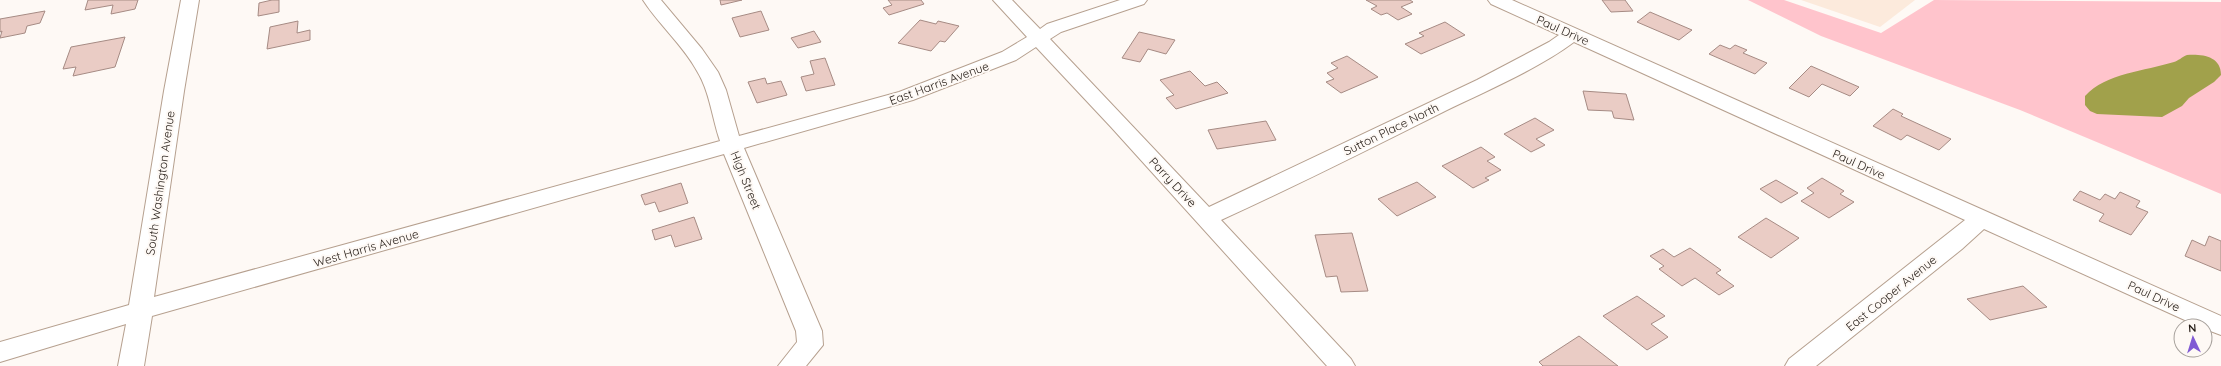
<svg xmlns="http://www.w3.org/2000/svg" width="2221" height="366" font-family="Quicksand,sans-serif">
<rect width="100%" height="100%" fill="#fef9f5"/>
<path fill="#fceadc" d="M1801,0H1915L1880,27Z"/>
<path fill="#ffc4cc" d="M1748,0H1784L1881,33L1934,0L2221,2V194L2020,110L1821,36Z"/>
<path fill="#a1a14b" d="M2187,55C2202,54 2221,56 2221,75L2214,82L2189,98L2182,106L2162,117L2097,114L2090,111L2085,105V96C2106,73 2145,71 2174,62C2178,61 2182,57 2187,55Z"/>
<path fill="#eaccc5" stroke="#a68b84" d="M88,0H138L135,9L111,14L113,5L85,10Z
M272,0H279V12L258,16L259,3Z
M720,0H742L721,5Z
M888,0H921L924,4L889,15L883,8L892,5Z
M1366,0H1410L1413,2L1401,7L1412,14L1398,20L1387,13L1381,15L1371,9L1377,6Z
M1602,0H1625L1633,11L1611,12Z
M45,11L40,23L27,26L25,33L0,38L2,31L0,32V19Z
M761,11L769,30L740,37L732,18Z
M1650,12L1692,30L1679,40L1637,22Z
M920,20L936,24L938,21L959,26L945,42L940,41L931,51L898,43Z
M298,21L297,33L310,30V40L267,49L270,27Z
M1445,22L1465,35L1421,54L1405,44L1424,36L1419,33Z
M814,31L821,42L798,48L791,38Z
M1139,32L1175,40L1166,54L1148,49L1140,62L1122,58Z
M125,37L115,67L73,76L76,67L63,69L71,47Z
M1720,45L1730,49L1735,45L1747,50L1743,53L1767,63L1755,74L1709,54Z
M1347,56L1378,77L1341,93L1326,82L1334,79L1327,73L1338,68L1331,63Z
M825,58L835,85L806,91L801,77L814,74L810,61Z
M1811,66L1859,87L1850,96L1822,84L1809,97L1789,88Z
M1190,71L1205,86L1217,82L1228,93L1176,109L1166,98L1174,95L1160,80Z
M765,78L767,84L781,81L787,95L757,103L748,82Z
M1583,91L1626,94L1634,120L1614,118L1612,111L1588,110Z
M1893,109L1903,114L1901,116L1951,139L1939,150L1907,135L1901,140L1873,126Z
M1535,118L1554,130L1536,139L1545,145L1531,152L1504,134Z
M1266,121L1276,140L1217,149L1208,130Z
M1481,147L1495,157L1487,161L1501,170L1485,178L1489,180L1473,188L1442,166Z
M1822,178L1844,191L1840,194L1854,202L1829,218L1801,201L1814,193L1807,188Z
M1776,180L1798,193L1781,203L1760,189Z
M1417,182L1436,197L1397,216L1378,199Z
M681,183L688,203L659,212L655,202L645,205L641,195Z
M2080,191L2100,200L2105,194L2115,199L2120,192L2140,201L2136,207L2148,212L2131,235L2099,221L2104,214L2073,200Z
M694,217L702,239L675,247L671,235L655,240L652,230Z
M1766,218L1799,238L1771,258L1738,237Z
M1352,233L1368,291L1341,292L1337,276L1326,277L1315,235Z
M2209,236L2221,241V271L2185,256L2192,240L2205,246Z
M1690,248L1721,270L1716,273L1734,286L1719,295L1695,278L1682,286L1659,269L1664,266L1650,256L1663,249L1674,257Z
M2023,286L2047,307L1990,320L1967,299Z
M1637,296L1665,316L1651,324L1668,337L1647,350L1603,316Z
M1579,336L1618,366H1543L1539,362Z"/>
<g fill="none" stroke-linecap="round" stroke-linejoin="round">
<defs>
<path id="minor" d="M181,0H199L184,91L154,297L720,141C712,118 710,92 697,71C683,45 659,25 643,0H661L702,49L718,72L726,90L739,136L899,92L1002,52L1027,37L993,0H1012L1040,29L1047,24L1120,0H1147L1144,4L1061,32L1050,39L1209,207L1477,80L1549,42L1559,35L1491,4L1488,0H1512L2221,316V335L2205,329V326H2198L1984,229L1962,249L1816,366H1785L1789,359L1965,220L1574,42C1538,69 1484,92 1443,112C1369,149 1296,186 1221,220L1351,359L1355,366H1327L1111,127L1036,47L1016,60L913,100L744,148L822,331L823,345L806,366H778L797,342L796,331L724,154L152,316L144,366H118L126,324L0,362V342L129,305L164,91Z"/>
</defs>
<use href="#minor" stroke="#b6a08f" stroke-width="2"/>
<use href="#minor" fill="#fff" fill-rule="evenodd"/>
</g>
<g text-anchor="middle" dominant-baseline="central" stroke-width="4" stroke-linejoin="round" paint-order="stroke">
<g font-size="12" fill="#241c16" stroke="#fef9f5">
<text transform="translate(1563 30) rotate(24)">Paul Drive</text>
<text transform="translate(939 83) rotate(-20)">East Harris Avenue</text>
<text transform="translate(1391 129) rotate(-26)">Sutton Place North</text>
<text transform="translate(1859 164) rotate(24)">Paul Drive</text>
<text transform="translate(746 180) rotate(68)">High Street</text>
<text transform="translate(1173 182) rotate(47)">Parry Drive</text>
<text transform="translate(160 183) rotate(-82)">South Washington Avenue</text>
<text transform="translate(366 248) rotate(-16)">West Harris Avenue</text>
<text transform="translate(1891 293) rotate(-39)">East Cooper Avenue</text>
<text transform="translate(2154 296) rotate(25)">Paul Drive</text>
</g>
</g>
<g transform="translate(2193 338) rotate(356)"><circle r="19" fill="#fef9f5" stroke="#a7a19c"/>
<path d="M0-3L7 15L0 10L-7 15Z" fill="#805ad4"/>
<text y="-6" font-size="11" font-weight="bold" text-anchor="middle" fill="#241c16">N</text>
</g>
</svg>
